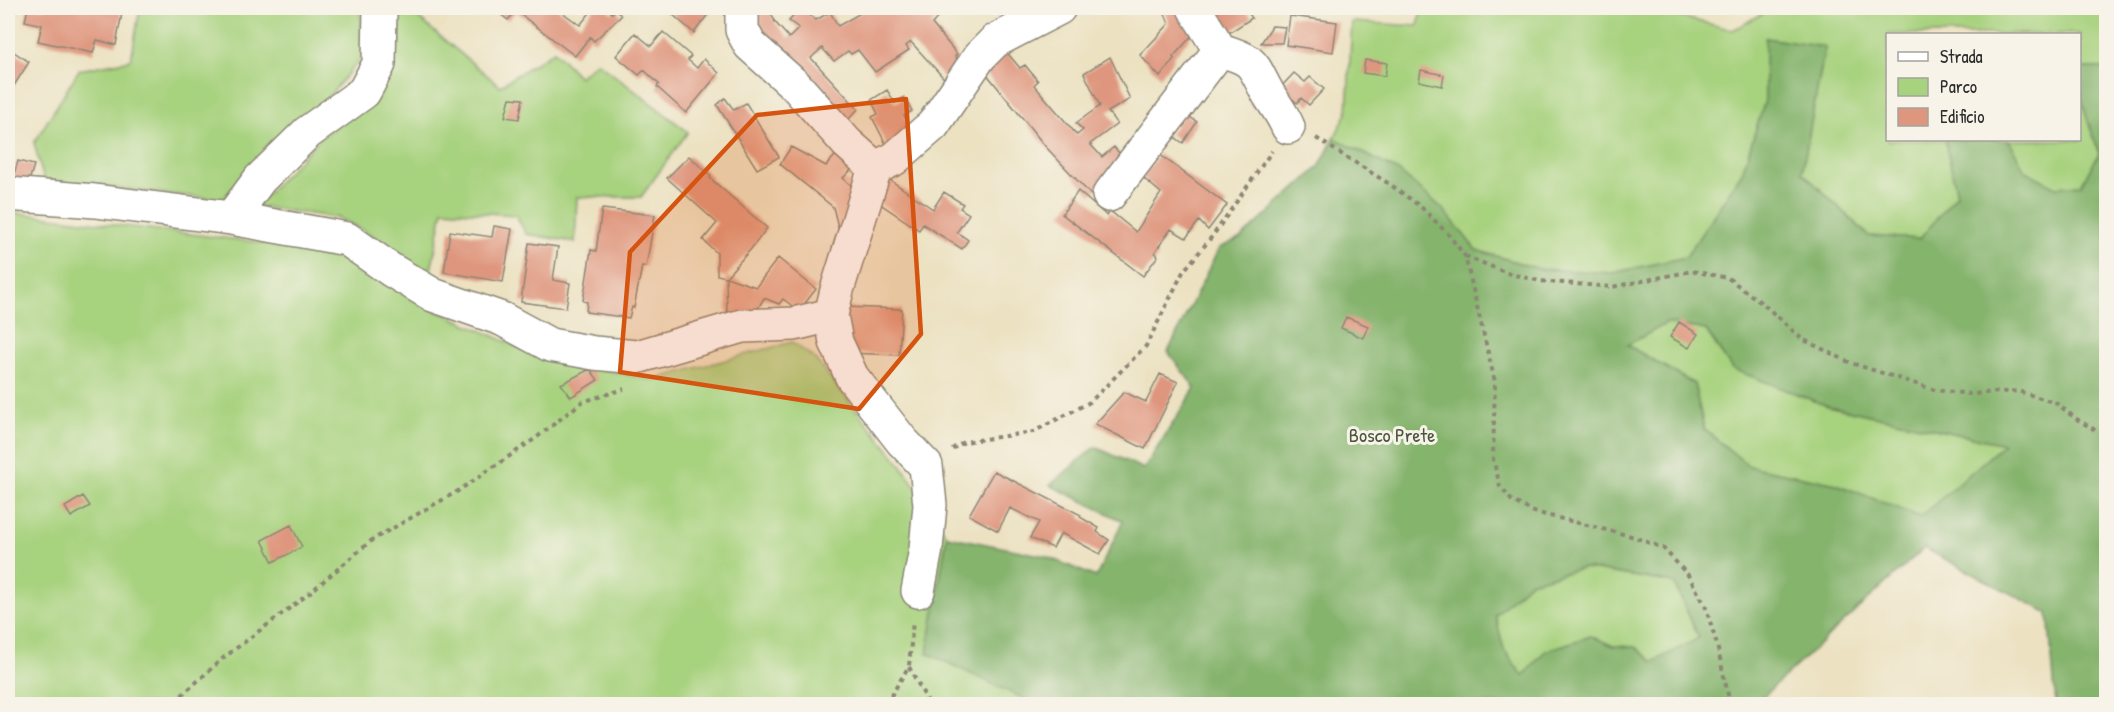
<svg xmlns="http://www.w3.org/2000/svg" width="2114" height="712" font-family="'Patrick Hand',sans-serif">
<rect width="100%" height="100%" fill="#f7f3e8"/>
<filter id="ink" filterUnits="userSpaceOnUse"><feTurbulence type="fractalNoise" baseFrequency=".0167" numOctaves="2"/><feDisplacementMap in="SourceGraphic" scale="12" xChannelSelector="R" yChannelSelector="G"/><feConvolveMatrix kernelMatrix="1 2 1 2 8 2 1 2 1" color-interpolation-filters="sRGB"/></filter>
<filter id="wash" filterUnits="userSpaceOnUse"><feTurbulence type="fractalNoise" baseFrequency=".008" numOctaves="4" result="noise"/><feDisplacementMap in="SourceGraphic" scale="24" xChannelSelector="R" yChannelSelector="G"/><feGaussianBlur stdDeviation="1.35" result="paint"/><feColorMatrix in="noise" values="0 0 0 0 0 0 0 0 0 0 0 0 0 0 0 0 0 1.4 0 .05"/><feComposite in="paint" operator="in"/></filter>
<g filter="url(#wash)">
<rect width="100%" height="100%" fill="#ece2c2"/>
<path fill="#a7d27e" stroke="#697e54" stroke-width="1.5" d="M140,8H360L363,56L318,109L257,159L223,200L44,180L34,143L79,70L131,60Z
M402,8H406L500,86L554,51L579,77L597,62L688,132L641,197H577L575,242L526,234L516,215L443,210L429,280L375,237L339,218L256,206L321,137L372,103L396,52Z
M1422,8H1667L1673,15L1733,30L1772,8H2106V68H2082L2080,76V34H1888V140H1945L1957,194L1920,239L1869,236L1802,172L1825,48L1766,38L1765,101L1742,173L1686,257L1613,273L1540,269L1476,250L1443,209L1398,171L1334,138L1347,113L1352,22L1418,26Z
M2080,95L2099,154L2081,185L2056,187L2025,171L2009,142V140H2080Z
M8,212L339,252L427,306L533,354L652,380L792,342L815,359L902,466L947,536L928,653L1035,704H8Z
M1667,323L1706,330L1732,369L1828,406L2004,444L1920,517L1836,484L1749,466L1704,429L1694,384L1627,345Z
M1584,568L1674,583L1699,639L1653,662L1635,647L1613,646L1591,636L1546,651L1523,676L1504,650L1495,615L1530,582Z"/>
<path fill="#85b46d" stroke="#58704c" stroke-width="1.5" fill-rule="evenodd" d="M1765,38L1825,47L1802,172L1869,236L1920,239L1957,194L1945,140H2009L2025,171L2056,187L2081,185L2099,154C2091,128 2075,95 2082,68H2106V704H2056L2048,613L1924,548L1755,704H1035L927,653L947,536L1045,556L1096,577L1123,521L1050,485L1095,447L1144,469L1195,388L1168,352L1219,248L1241,238L1319,167L1334,138L1398,171L1443,209L1476,250L1540,269L1613,273L1686,257L1742,173L1765,101ZM1667,323L1706,330L1732,369L1828,406L2004,444L1920,517L1836,484L1749,466L1704,429L1694,384L1627,345ZM1584,568L1674,583L1699,638L1653,662L1635,647L1613,646L1591,636L1545,651L1523,676L1504,650L1495,615L1530,582Z"/>
<g id="blocks">
<path fill="#df967e" d="M28,8H97L122,13L116,45L97,40L93,53L38,41L42,25L25,21Z
M492,8H561L559,10L580,25L594,8H607L612,13L617,9L621,16L594,41L590,37L575,56L516,11L508,20Z
M665,8H710L712,9L694,33Z
M756,8H769L775,22L789,38L799,28L789,21L800,9L799,8H815L808,14L816,20L830,12L838,26L869,8H930L938,17L932,24L957,54L955,56L963,65L951,86L911,42L906,46L909,50L875,72L858,50L851,54L848,51L834,61L822,48L811,58L858,109L842,127L750,31Z
M1163,8H1187L1196,31L1173,57L1174,59L1160,77L1140,55L1169,24Z
M1203,8H1245L1252,18L1224,36Z
M1290,16L1337,22L1333,52L1286,45Z
M1272,26L1285,27L1282,43H1261Z
M663,32L691,56L688,60L697,68L704,59L719,73L686,113L657,87L659,84L644,70L639,75L616,56L635,33L651,46Z
M8,48L29,62L8,95Z
M1004,49L1020,68L1025,65L1038,81L1034,85L1077,135L1083,130L1076,123L1100,106L1084,73L1110,57L1130,99L1108,112L1117,124L1090,144L1102,157L1114,147L1127,162L1091,195L1045,146L981,67Z
M1365,60L1387,63L1385,76L1363,73Z
M1421,70L1444,75L1442,86L1419,81Z
M1294,73L1305,82L1310,77L1324,89L1309,105L1301,98L1297,103L1280,88Z
M887,90L895,103L904,97L912,111L904,116L914,134L888,148L872,117L878,114L871,100Z
M510,98L523,99L519,119L505,117Z
M725,98L734,110L746,103L779,157L757,169L717,105Z
M1184,113L1197,122L1183,143L1170,134Z
M791,147L826,166L840,150L856,165L843,178L865,198L838,227L833,207L780,164Z
M1159,154L1227,205L1208,230L1199,221L1186,238L1171,229L1155,252L1158,256L1143,276L1062,214L1078,191L1107,216L1110,211L1136,232L1161,193L1142,177Z
M689,156L711,176L710,178L767,228L751,249L726,277L756,287L778,258L816,289L799,311L783,299L779,304L764,298L753,317L742,318L727,312L726,277L717,275V253L703,240L717,223L667,178Z
M18,161L34,165L27,188H10Z
M887,178L933,209L944,192L963,204L960,208L969,214L957,232L968,240L962,249L923,224L919,230L873,199Z
M602,209L655,215L646,267L642,266L634,308L632,307L629,318L586,312L587,302L583,301L591,250L596,251Z
M494,226L512,229L503,282L444,272L450,231L492,237Z
M529,243L558,247L553,280L570,283L566,308L521,302Z
M844,307L902,309L899,355L847,353Z
M1346,317L1368,326L1363,338L1341,328Z
M1679,322L1698,334L1689,348L1670,337Z
M590,369L598,380L571,397L561,384Z
M1160,374L1178,382L1145,449L1095,424L1124,392L1146,402Z
M994,471L1081,515L1080,517L1099,528L1097,532L1109,540L1100,554L1061,533L1053,548L1030,538L1039,522L1010,508L998,531L969,515Z
M83,496L90,506L71,517L65,507Z
M291,525L302,547L273,562L262,540Z"/>
</g>
</g>
<g filter="url(#ink)">
<use href="#blocks" fill-opacity="0" stroke="#8c8676" stroke-width="1.5"/>
<g fill="none" stroke-linecap="round" stroke-linejoin="round">
<defs>
<path id="minor" d="M742,8V30L750,45L796,86L847,143L875,168
M1194,8L1220,50C1258,61 1251,64 1269,95C1276,106 1283,115 1288,127
M8,194L95,201L231,218L260,179L307,133L364,92L379,64L380,8
M1109,195L1220,50
M231,218L347,239L391,270L433,295L502,319L550,345L594,353L637,357L742,326L794,324L831,315
M918,591L926,549L930,505L926,466L902,441L852,377L836,342L831,315L837,290L875,168L894,159L933,125L980,56L995,41L1059,8"/>
</defs>
<use href="#minor" stroke="#8c8676" stroke-width="36"/>
<path stroke="#8c8676" stroke-width="4" stroke-dasharray="4.5 4.5" stroke-linecap="butt" d="M1316,138L1391,185L1421,207L1448,234L1465,256L1495,382L1493,459L1500,486L1512,501L1534,512L1631,536L1663,548L1688,575L1705,605L1717,645L1730,704
M1465,256L1510,274L1540,281L1612,287L1692,271L1728,278L1763,304L1802,339L1851,363L1935,390L1970,394L2018,391L2056,403L2075,418L2100,433H2106
M952,449L964,442L1033,432L1090,402L1146,346L1183,272L1214,234L1272,151
M909,667L929,704
M179,704L181,696L222,659L307,595L372,540L458,491L536,438L582,402L624,389
M886,704L909,666L913,621"/>
<use href="#minor" stroke="#fff" stroke-width="33"/>
</g>
</g>
<path fill="#d5540f" fill-opacity="0.2" stroke="#d5540f" stroke-width="4.5" stroke-linejoin="round" d="M906,99L921,334L859,409L620,372L630,252L757,115Z"/>
<g text-anchor="middle" dominant-baseline="central" stroke-width="6" stroke-linejoin="round" paint-order="stroke">
<g font-size="20" fill="#4a5540" stroke="#f7f3e8">
<text x="1392" y="434">Bosco Prete</text>
</g>
</g>
<rect width="2114" height="712" fill="none" stroke="#f7f3e8" stroke-width="30"/>
<rect x="1886" y="33" width="195" height="108" fill="#f7f3e8" stroke="#a5a39c" stroke-width="1.5"/>
<rect x="1898" y="52" width="30" height="9" fill="#ffffff" stroke="#a5a39c" stroke-width="1.5"/>
<text x="1940" y="63" font-size="18" fill="#2b2b2b">Strada</text>
<rect x="1898" y="78" width="30" height="18" fill="#a7d27e" stroke="#a5a39c" stroke-width="1.5"/>
<text x="1940" y="93" font-size="18" fill="#2b2b2b">Parco</text>
<rect x="1898" y="108" width="30" height="18" fill="#df967e" stroke="#a5a39c" stroke-width="1.5"/>
<text x="1940" y="123" font-size="18" fill="#2b2b2b">Edificio</text>
</svg>
